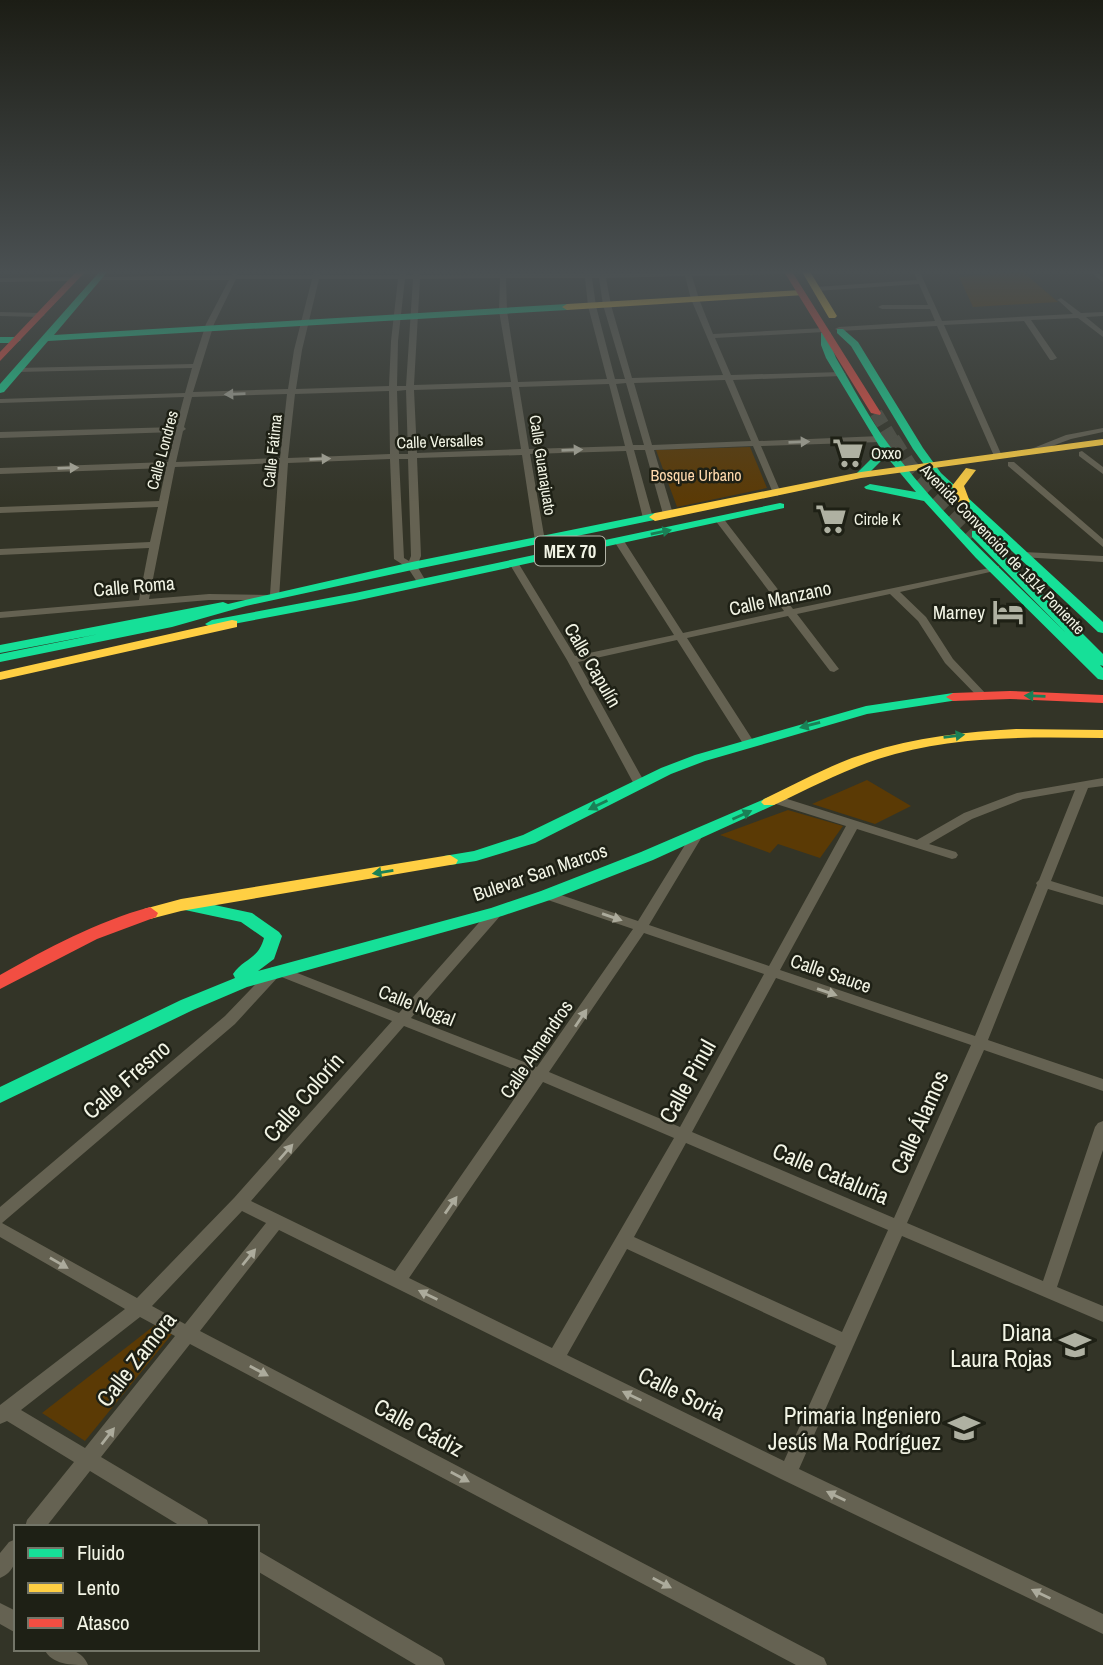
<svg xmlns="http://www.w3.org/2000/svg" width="1103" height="1665" font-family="'Archivo Narrow',sans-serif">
<rect width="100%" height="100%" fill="#333427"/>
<path fill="#5b3a05" d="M1023,272L1058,302L973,307L959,277Z
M750,447L767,488L677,507L656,450Z
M867,780L911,806L875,824L812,804Z
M788,810L843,826L820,858L778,844L770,853L720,835Z
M155,1325L172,1334L85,1441L42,1413Z"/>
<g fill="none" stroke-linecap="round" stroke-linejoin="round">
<path stroke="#505144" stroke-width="13" stroke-dasharray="13 6" stroke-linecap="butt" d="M876,413L893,441"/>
<path stroke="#505144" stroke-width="16" stroke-dasharray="16 8" stroke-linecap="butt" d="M892,439L909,466L976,534"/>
<path fill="#656252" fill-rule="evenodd" d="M316,270H320V275H399L400,270H406V275H413L414,270H420V275L500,274L501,270H505L506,274H584V270H590L591,274H598V270H604L605,274L684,272V270H690L691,272L790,271L791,272L788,274L692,276L699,299L713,334L824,328L828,330L824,332L715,338L731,375L842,372L846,374L842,376L733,380L759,441L880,436L884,439L880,442L761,446L781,493L777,496L773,493L753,446L654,450L673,514L668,517L663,514L645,450H634L653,518L648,521L643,518L626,451L530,454L545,541L540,544L535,541L522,455L417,458L421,556L417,566L427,583L422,586L419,585L408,568L394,559L390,459L288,463L279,598L267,600H209L0,618V612L139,600L149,548L0,555V549L150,542L158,507L0,513V507L159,501L166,468L0,474V468L168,462L175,432L0,438V432L176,427L184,397L0,403V399L185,393L192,368L17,372L13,370L17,368L193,364L206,324L229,280H98L96,279V277L231,275L235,271L238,273L237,275H313ZM685,276L691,299L723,375L632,378L611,305L606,278ZM500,278L499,311L511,382L414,385L420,279ZM506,278H585L588,306L607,379L518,382L507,311ZM592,278H599L603,305L625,379H615L596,306ZM236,279H312L294,350L288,389L193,392L214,324ZM319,279H398L391,341L389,386L296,389L302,350ZM405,279H413L406,386H397L398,341ZM725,380L751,441L652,445L634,383ZM626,383L644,445H633L616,384ZM609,384L625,446L529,449L519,387ZM511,387L521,449L417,453L414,390ZM406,390L408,454H399L397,391ZM389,391L390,454L288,458L295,394ZM287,394L280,458L176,462L183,431L186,429L184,427L192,397ZM399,459H408L411,556L409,561L404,558ZM279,463L270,595L209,594L149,599L175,467Z
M804,270H835L832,272L806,273L804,272Z
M913,270H919L942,321L1073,314L1059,301L1057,300L1061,298L1081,313L1103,312V316L1086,317L1103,331V337L1078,318L1031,320L1057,358L1053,360H1050L1024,321L944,325L1002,456L1001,458L994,456L937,326L839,331L835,329L839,327L935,321L930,309H882L878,307L882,305H928L919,284L816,291L813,289L816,287L917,280Z
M1087,270H1094L1103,277V282Z
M0,278L75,277L78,279L75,281L0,282Z
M0,312L41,313L45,315L41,317L0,316Z
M1103,428V432L1071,439L1030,454L1026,451L1066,435Z
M1082,451L1103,467V474L1079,456V452Z
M1008,462H1014L1103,539V547L1008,466Z
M720,517L723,518L793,609L999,566V570L900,592L926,617L953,659L987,695L982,698L978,697L945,663L918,621L890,594L797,614L839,669L834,672L830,671L788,616L687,638L754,742L748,745L742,742L677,640L578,662L646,785L640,789L636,788L567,660L509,563L514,560L517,561L575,656L674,635L614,541L619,538L624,541L683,633L784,611L715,520Z
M1024,552L1103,556V562L1021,557V553Z
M1103,778V786L1088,788L1051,881L1103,897V905L1048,889L988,1040L1103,1079V1091L984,1050L907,1223L1043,1281L1095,1127L1098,1123L1103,1121V1150L1057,1287L1103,1306V1322L902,1236L799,1469L1103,1614V1634L781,1479L279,1230L200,1331L824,1658L827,1665H796L190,1344L101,1457L207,1520L209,1527H182L90,1471L46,1527H25L27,1520L74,1462L7,1421L0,1424V1405L125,1309L0,1237V1207L225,1016L272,967H282L399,1013L491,909H501L503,912L501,915L411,1018L537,1067L633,929L542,898L541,895L542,892H552L638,921L693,832H701L703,835L649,925L769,966L846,826L773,803L771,800L773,797H781L917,840L964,813L1017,793ZM1075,790L1039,880L1036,883L1037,885L975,1036L780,970L857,829L952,859L956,858L958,855L956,852L929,844L972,819L1023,799ZM644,933L764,974L680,1127L549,1072ZM279,976L392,1021L234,1198L137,1298L2,1223L235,1024ZM776,978L971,1045L894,1218L692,1132ZM404,1026L530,1076L395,1271L251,1201ZM543,1082L674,1138L552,1348L409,1278ZM686,1143L888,1230L842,1332L634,1237ZM242,1211L266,1223L185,1324L152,1306ZM627,1249L836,1346L784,1461L567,1355ZM140,1317L175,1336L85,1448L21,1410Z
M16,1539C16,1556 18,1570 0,1578V1553L9,1542Z
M257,1550L442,1658L445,1665H416L257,1571Z
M0,1603L16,1611V1633L0,1624Z
M44,1649C61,1649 80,1646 88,1665C71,1665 52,1665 44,1649Z"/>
<path fill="#16e098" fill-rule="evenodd" d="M101,270H109L54,335L567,304L572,307L567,310L48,341L4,392L0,393V384Z
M837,329H843L858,342L923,448L941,473L1103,622V633L1098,632L933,477L913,449L851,346L837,333Z
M826,330L831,333V345L836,358C853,387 869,418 889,445C939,514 1005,572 1065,632L972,537V531H980L1103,654V666L1100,665L1103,668V680L1098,679L976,558L924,501L866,489L864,487L870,484L916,492L886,456L865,477L855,475L881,449L826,358L821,345V333Z
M0,337H16L21,340L16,343H0Z
M780,503L784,504V508L355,601L212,628L205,624L212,620L355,593Z
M655,513L659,515V519L412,570L246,606L172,627L0,662V654L99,634L0,653V645L223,602L228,604L412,562Z
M953,693L960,697L958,700L867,714L705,761L671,774L535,843L476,861L450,865L442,860L444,856L474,851L523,835L661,768L695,755L866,706Z
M769,797L774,799L777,802L774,805L653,860L553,899L502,916L247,987L193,1010L0,1103V1087L181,1000L235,978L233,974C244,958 258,960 264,938L241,922L185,910L183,906L185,902L191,900L252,913L279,932L282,936L274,959L258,971L491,908L541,891L641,852Z"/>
<path fill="#ffcf43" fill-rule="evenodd" d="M801,270H809L837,316L835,318H829Z
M801,290L805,293L804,295L567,310L562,307L567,304Z
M1103,439V445L861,478L655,521L649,517L655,513L861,472Z
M966,468L976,470L964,486L970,502L964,505L958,502L952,486Z
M232,620L237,621V627L0,680V672Z
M1016,729L1103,730V738C1028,737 951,735 878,759C842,771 808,789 774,805H764L761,802L764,799C798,783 831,764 867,753C915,737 965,732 1016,729Z
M450,855L458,860L456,864L181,911L150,919L142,913L144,909L181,899Z"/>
<path fill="#f24e42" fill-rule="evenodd" d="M78,270H87L0,361V352Z
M783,270H791L881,413L880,415L871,413Z
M1010,691L1103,695V703L1010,699L953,701L946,697L953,693Z
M150,907L158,913L156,917L97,939L0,989V975C48,948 96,922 150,907Z"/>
</g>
<defs><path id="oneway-solid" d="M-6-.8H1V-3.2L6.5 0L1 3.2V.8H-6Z" transform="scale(1.75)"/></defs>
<g fill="#acab9c">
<use href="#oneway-solid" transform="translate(235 394) rotate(178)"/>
<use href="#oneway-solid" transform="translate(799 442) rotate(-2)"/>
<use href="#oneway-solid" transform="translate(572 450) rotate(-2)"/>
<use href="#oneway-solid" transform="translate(320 459) rotate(-2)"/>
<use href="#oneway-solid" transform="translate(68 468) rotate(-2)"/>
<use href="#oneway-solid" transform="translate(612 917) rotate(19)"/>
<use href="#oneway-solid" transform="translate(827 992) rotate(19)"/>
<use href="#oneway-solid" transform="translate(581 1018) rotate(-56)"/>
<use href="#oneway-solid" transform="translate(286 1152) rotate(-49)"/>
<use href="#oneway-solid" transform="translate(451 1205) rotate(-55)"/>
<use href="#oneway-solid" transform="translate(249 1257) rotate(-51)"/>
<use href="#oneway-solid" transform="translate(59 1263) rotate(30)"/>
<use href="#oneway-solid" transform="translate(428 1295) rotate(-154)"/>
<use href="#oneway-solid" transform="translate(259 1371) rotate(28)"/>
<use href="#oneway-solid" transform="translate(632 1396) rotate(-154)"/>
<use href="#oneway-solid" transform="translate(108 1436) rotate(-52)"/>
<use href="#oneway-solid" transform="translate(460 1477) rotate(28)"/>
<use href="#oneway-solid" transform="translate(836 1496) rotate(-154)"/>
<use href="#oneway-solid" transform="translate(662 1583) rotate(28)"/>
<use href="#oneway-solid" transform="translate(1041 1594) rotate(-154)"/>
</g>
<g fill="#1a8056">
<use href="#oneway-solid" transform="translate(661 532) rotate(-12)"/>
<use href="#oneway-solid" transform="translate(1035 696) rotate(-178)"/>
<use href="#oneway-solid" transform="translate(810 725) rotate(165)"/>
<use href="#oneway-solid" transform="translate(954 736) rotate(-7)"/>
<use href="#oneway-solid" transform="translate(598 805) rotate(154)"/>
<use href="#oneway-solid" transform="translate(742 815) rotate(-24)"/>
<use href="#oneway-solid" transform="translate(383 872) rotate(171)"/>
</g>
<linearGradient id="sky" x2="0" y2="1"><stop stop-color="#1c1d15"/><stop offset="0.54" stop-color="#4a5052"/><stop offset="1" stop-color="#4a5052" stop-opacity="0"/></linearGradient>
<rect width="1103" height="503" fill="url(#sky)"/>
<defs>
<symbol id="supermarket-bare" viewBox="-9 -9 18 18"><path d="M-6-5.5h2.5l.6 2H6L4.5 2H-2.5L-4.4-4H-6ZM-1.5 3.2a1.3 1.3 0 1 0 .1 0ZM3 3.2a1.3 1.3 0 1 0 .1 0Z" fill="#afb1a2" stroke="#1e2015" stroke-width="2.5" paint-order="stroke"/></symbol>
<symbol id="hotel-bare" viewBox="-9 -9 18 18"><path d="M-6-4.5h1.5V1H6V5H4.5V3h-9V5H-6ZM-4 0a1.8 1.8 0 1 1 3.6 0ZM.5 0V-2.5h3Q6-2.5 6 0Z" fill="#afb1a2" stroke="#1e2015" stroke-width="2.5" paint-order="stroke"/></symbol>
<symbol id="school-bare" viewBox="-9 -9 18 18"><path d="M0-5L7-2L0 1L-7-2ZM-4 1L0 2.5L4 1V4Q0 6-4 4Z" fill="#afb1a2" stroke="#1e2015" stroke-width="2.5" paint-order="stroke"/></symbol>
</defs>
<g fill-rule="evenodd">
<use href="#supermarket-bare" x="826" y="431" width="44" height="44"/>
<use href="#supermarket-bare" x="809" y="497" width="44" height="44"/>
<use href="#hotel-bare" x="986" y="590" width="44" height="44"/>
<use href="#school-bare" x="1053" y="1323" width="44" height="44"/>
<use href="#school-bare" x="942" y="1406" width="44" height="44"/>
</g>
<g text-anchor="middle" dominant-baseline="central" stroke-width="5" stroke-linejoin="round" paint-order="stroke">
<g font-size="16" fill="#f2f4e5" stroke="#1e2015">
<text transform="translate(440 441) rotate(-2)">Calle Versalles</text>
<text transform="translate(162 450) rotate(-75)">Calle Londres</text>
<text transform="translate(272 451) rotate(-84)">Calle Fátima</text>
<text transform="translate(543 465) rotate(81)">Calle Guanajuato</text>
<text transform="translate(1003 549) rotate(46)">Avenida Convención de 1914 Poniente</text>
</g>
<g font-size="16" fill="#f2f4e5" stroke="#1e2015" text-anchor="start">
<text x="871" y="453">Oxxo</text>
<text x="854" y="519">Circle K</text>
</g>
<g font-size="16" fill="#ffd9ad" stroke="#1e2015">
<text x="696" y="475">Bosque Urbano</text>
</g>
<rect fill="#1e2015" stroke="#b2b4a7" stroke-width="2" x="535" y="536.5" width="70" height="29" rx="5"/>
<g font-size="18" font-weight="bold" fill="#f2f4e5">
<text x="570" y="551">MEX 70</text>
</g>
<g font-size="19" fill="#f2f4e5" stroke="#1e2015">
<text transform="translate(134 586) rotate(-5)">Calle Roma</text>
<text transform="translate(780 598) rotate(-12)">Calle Manzano</text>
<text transform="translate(593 665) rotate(60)">Calle Capulín</text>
<text transform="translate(540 872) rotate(-19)">Bulevar San Marcos</text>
<text transform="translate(831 973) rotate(19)">Calle Sauce</text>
<text transform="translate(417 1005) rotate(22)">Calle Nogal</text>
<text transform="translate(536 1049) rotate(-56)">Calle Almendros</text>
</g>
<g font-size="19" fill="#f2f4e5" stroke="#1e2015" text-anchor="end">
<text x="985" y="612">Marney</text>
</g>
<g font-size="23" fill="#f2f4e5" stroke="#1e2015">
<text transform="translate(126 1079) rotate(-41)">Calle Fresno</text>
<text transform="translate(687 1081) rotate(-61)">Calle Pinul</text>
<text transform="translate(303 1097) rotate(-49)">Calle Colorín</text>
<text transform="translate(919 1122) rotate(-66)">Calle Álamos</text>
<text transform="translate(831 1173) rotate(23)">Calle Cataluña</text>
<text transform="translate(136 1359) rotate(-52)">Calle Zamora</text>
<text transform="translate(682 1393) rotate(26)">Calle Soria</text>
<text transform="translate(419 1427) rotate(28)">Calle Cádiz</text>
</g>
<g font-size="23" fill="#f2f4e5" stroke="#1e2015" text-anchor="end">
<text x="1052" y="1332">Diana<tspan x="1052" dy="26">Laura Rojas</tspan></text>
<text x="941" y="1415">Primaria Ingeniero<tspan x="941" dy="26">Jesús Ma Rodríguez</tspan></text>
</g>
</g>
<rect x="14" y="1525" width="245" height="126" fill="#1e2015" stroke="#737568" stroke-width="2"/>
<rect x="28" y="1548" width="35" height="10" fill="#16e098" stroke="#737568" stroke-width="2"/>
<text x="77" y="1560" font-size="21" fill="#f2f4e5">Fluido</text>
<rect x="28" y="1583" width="35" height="10" fill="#ffcf43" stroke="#737568" stroke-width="2"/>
<text x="77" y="1595" font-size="21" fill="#f2f4e5">Lento</text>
<rect x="28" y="1618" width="35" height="10" fill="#f24e42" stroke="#737568" stroke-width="2"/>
<text x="77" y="1630" font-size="21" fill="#f2f4e5">Atasco</text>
</svg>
